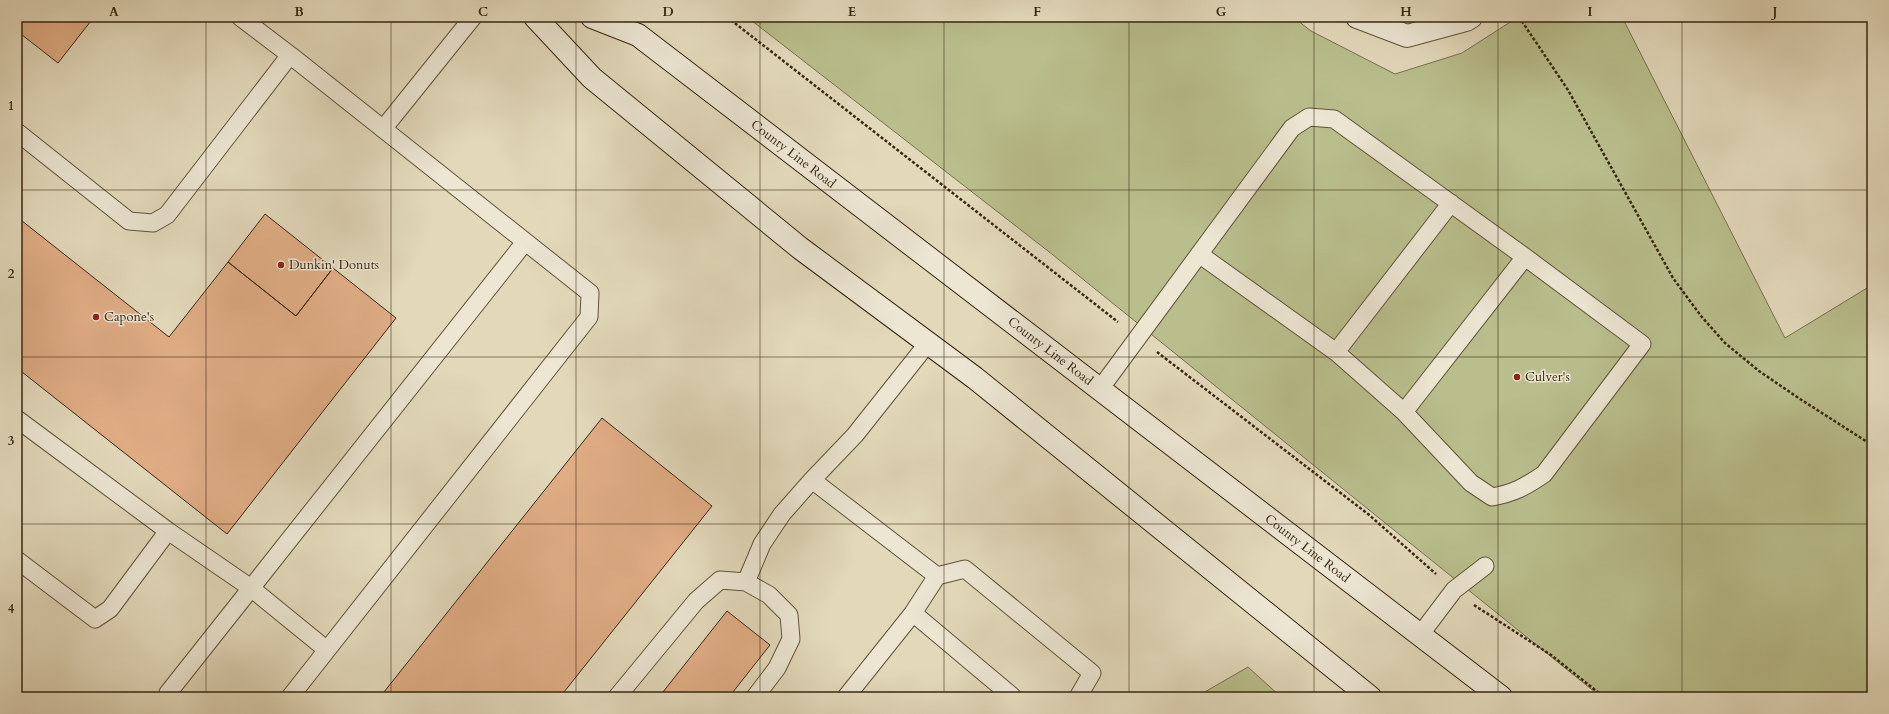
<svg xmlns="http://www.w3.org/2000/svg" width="1889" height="714" font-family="Cardo,serif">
<rect width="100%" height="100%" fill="#e2d9bb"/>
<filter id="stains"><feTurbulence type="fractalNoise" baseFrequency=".005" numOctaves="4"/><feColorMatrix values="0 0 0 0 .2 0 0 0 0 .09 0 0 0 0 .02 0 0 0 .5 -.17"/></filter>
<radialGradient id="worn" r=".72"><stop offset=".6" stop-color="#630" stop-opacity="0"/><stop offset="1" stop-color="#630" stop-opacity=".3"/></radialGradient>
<path fill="#b9be8c" stroke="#78724e" d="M747,17H1293L1311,31L1395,74L1462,53L1518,17H1622L1785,338L1872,285V697H1601L1048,251Z
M1248,667L1281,697H1196Z"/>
<path fill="#e0ad85" stroke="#38260f" d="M17,17H94L58,63L17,31Z
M265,214L333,268L296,316L228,262Z
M17,217L169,337L228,262L296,316L333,268L396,318L227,534L17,368Z
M602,418L712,506L560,697H380Z
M727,611L770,645L729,697H659Z"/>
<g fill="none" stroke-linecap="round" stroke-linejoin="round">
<defs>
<path id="service" d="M240,17L290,55
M383,129L473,17
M17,132L129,221L153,223L167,215L290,55L590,293L589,317L290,697
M1336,352L1451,203
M1100,389L1292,128L1309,117L1334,119L1525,257L1642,344L1544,474C1525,487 1514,493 1492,497L1471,483L1404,412L1336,352L1199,254
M1404,412L1525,257
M17,419L168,531L251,588L327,650
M17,560L95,619L110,609L168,531
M937,576L965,569L1092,673L1078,697
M746,582L762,544L782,514L812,480
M913,613L1013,697
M1420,635L1454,590L1485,566
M167,697L168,693L525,242
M617,697L696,601L720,580L746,582L769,595L789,615L791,639L777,668L755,697
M846,697L913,613L937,576L812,480L855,435L928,343"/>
<path id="minor" d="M1357,17L1407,36L1466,20L1471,17"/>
<g id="secondary">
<path d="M535,17L592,78L800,248L975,378L1370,697"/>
<path id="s1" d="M592,17L638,35L1501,697"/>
</g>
</defs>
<use href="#service" stroke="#62533a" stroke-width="19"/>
<use href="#minor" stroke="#62533a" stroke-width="24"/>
<use href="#secondary" stroke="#38260f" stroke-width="24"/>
<path stroke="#38260f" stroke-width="2.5" stroke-dasharray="3 2" stroke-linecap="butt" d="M727,17L1118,322
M1519,17L1568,90L1673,278L1701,316L1725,343L1759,371L1800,399L1872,445
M1157,352L1368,514L1436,574
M1474,605L1551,655L1604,697"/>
<use href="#service" stroke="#ece6d3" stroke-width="17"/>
<use href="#minor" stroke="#ece6d3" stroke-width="22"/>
<use href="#secondary" stroke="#ece6d3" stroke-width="22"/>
</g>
<path fill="none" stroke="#38260f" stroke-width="1" stroke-opacity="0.55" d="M206,17V697M391,17V697M576,17V697M760,17V697M944,17V697M1129,17V697M1314,17V697M1498,17V697M1682,17V697M17,190H1872M17,357H1872M17,524H1872"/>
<g fill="#8f2418" stroke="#ece6d3" stroke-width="1.5">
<circle cx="281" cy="265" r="4"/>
<circle cx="96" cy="317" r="4"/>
<circle cx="1517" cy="377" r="4"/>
</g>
<g text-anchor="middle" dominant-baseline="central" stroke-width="3" stroke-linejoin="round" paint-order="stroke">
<g font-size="13" fill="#38260f" stroke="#ece6d3">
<text stroke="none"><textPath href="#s1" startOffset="245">County Line Road</textPath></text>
<text stroke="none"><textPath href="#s1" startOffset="569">County Line Road</textPath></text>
<text stroke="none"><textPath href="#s1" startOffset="893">County Line Road</textPath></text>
</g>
<g font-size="13" fill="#38260f" stroke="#ece6d3" text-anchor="start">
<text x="289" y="265">Dunkin' Donuts</text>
<text x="104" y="317">Capone's</text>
<text x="1525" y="377">Culver's</text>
</g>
</g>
<rect width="1889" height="714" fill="none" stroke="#e2d9bb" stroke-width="44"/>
<rect x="22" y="22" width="1845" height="670" fill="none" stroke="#38260f" stroke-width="1.5"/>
<g font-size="13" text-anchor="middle" font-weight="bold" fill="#38260f">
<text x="114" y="16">A</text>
<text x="299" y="16">B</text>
<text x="483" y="16">C</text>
<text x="668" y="16">D</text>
<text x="852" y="16">E</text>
<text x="1037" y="16">F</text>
<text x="1221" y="16">G</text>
<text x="1406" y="16">H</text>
<text x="1590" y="16">I</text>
<text x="1775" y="16">J</text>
<text x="11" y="110">1</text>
<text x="11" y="278">2</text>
<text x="11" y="445">3</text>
<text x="11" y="613">4</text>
</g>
<rect width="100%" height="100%" filter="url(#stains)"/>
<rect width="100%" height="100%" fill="url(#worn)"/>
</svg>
